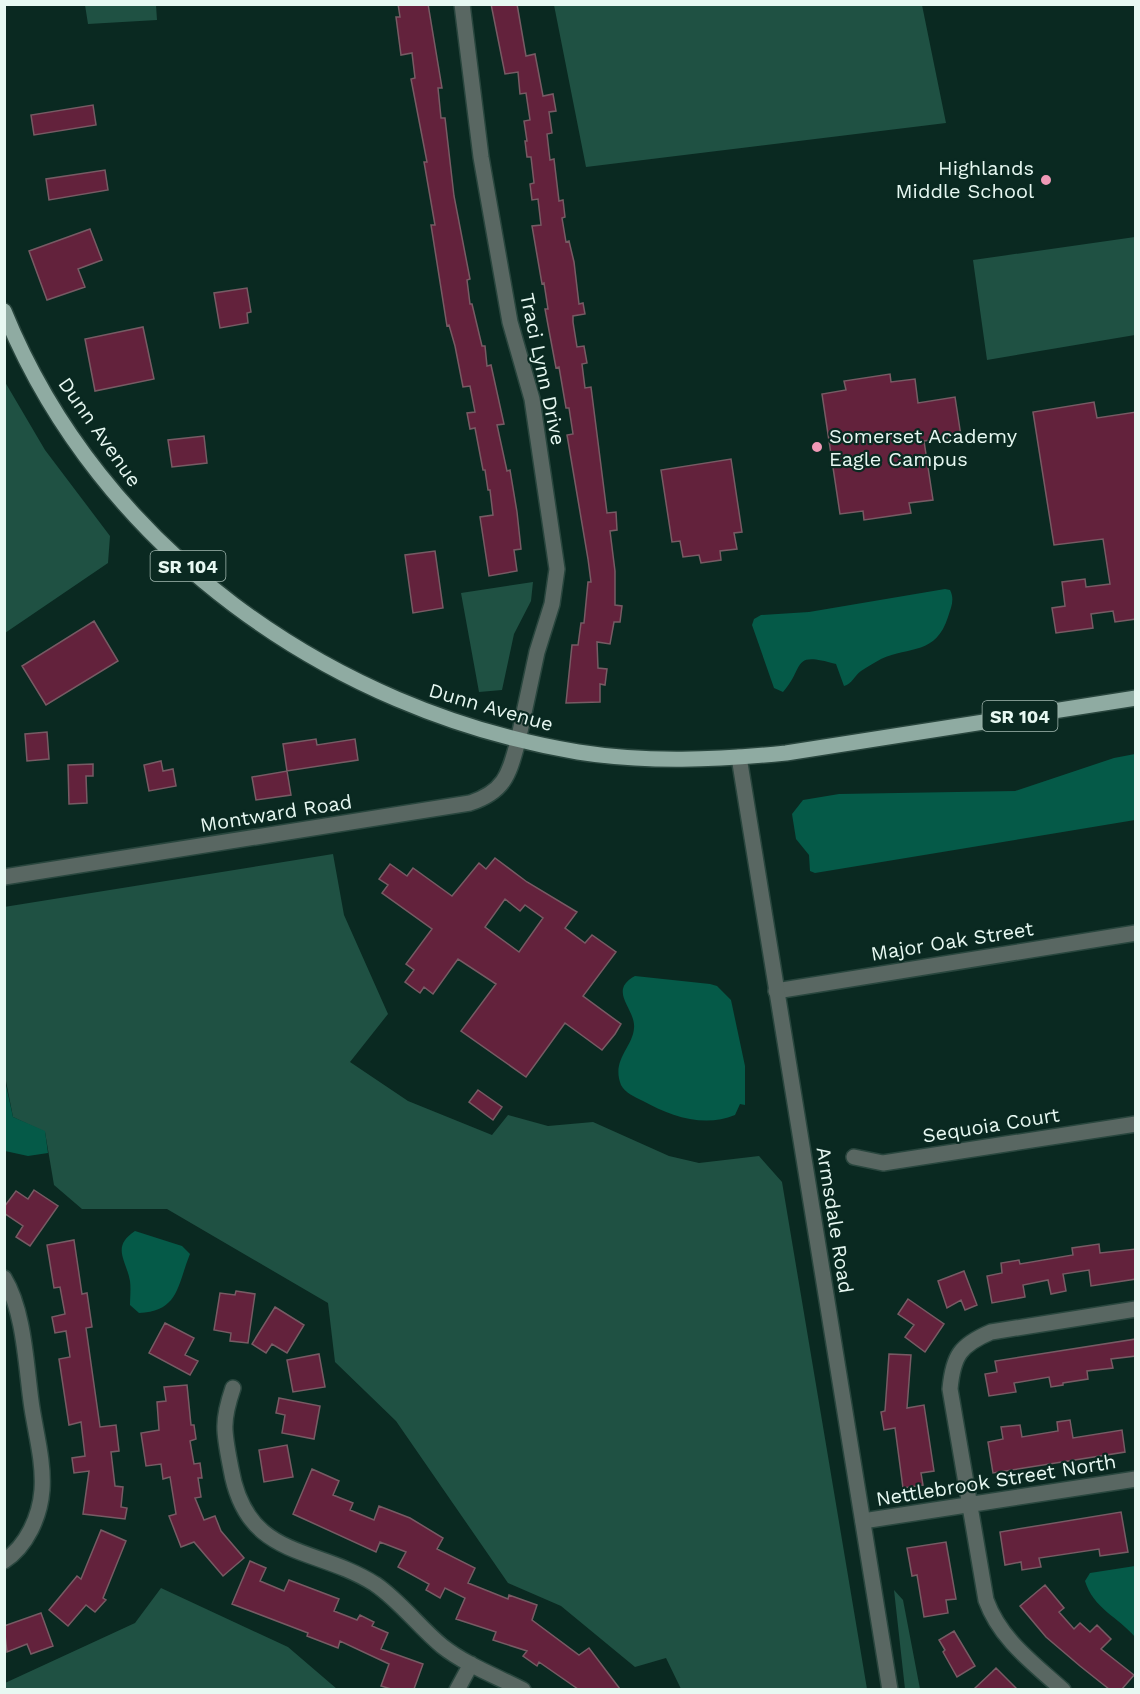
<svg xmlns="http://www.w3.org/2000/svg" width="1140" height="1694" font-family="'Work Sans',sans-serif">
<rect width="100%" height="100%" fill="#0a2921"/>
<path fill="#1f5143" d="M85,5H156L157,20L88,24Z
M554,5H922L946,123L586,167Z
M1135,237V335L987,360L973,260Z
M5,382L45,450L110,536L108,563L5,633Z
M533,582L531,601L514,634L502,690L479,692L461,593Z
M333,854L344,915L388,1014L350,1062L408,1101L492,1135L508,1115L548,1126L593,1122L669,1156L699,1163L759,1156L782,1182L867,1689H681L666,1658L635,1667L561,1606L508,1583L396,1421L335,1362L328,1303L167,1209H82L54,1185L45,1132L13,1117L5,1076L4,907Z
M161,1588L288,1647L337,1689H5V1683L135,1623Z
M894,1590L903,1600L920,1689H905Z"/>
<path fill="#055a48" d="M945,589L950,590C955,600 951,607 948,617C936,655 910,646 881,659C874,663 867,667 861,671C854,676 852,684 844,686L836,664C790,651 806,666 783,692L774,688L752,625L754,619L761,615L809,612Z
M1135,754V820L815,873L810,871L809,855L796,839L792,814L803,800L839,794L1015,791L1114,758Z
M635,976L710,984L717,986L731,1000L745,1066V1105L740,1104L735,1115C704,1128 670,1116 643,1101C635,1097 625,1093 621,1085C611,1060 633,1047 634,1028C636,1009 607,991 635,976Z
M4,1076L13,1117L45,1131L48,1153L28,1156L5,1151Z
M135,1231L182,1246L190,1254C177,1286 179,1311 139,1313L130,1305C130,1298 131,1289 130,1281C126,1259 111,1247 135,1231Z
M1135,1566H1136L1135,1637C1118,1617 1093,1608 1085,1581L1090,1573Z"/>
<path fill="#63223c" stroke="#775b64" stroke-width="1.5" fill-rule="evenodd" d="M398,4H428L442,88H438L441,118H445L454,196L470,279L467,280L470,304H472L482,346H485L487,366L491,365L504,424L497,425L507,471L510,470L517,512L521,549L514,550L517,571L489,576L480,517L493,515L490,490H488L485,470H483L475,428L470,429L467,413L475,412L470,386L463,387L455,346L449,325L447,326L431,225H435L424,162H427L411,79L415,78L412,53L401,55L396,17H400Z
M491,4H517L526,56L535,54L543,96L553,94L556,111L549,112L552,133L547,134L550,160L554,159L559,201L563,200L565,217L562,218L566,242L569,241L574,262L579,304L583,303L585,314L573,316V322L577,347L584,346L587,363L582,364L585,388L591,387L607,513L616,512L617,530L610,531L615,571V605L622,606L620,622H614L610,644L597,642L598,668L607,669L605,685L600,684V702L566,703L572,645H578L581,623H584L588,582H591L588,559L567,435L573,434L569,408H566L559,367L556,368L545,309H548L544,283L542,284L532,226L541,225L538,199L532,200L530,184L534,183L531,157H527L525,141H527L524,121L530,120L526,93L520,94L518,72L505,74Z
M93,105L96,125L34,135L31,115Z
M105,170L108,190L49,200L46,179Z
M90,229L102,260L78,269L85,287L47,300L29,251Z
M247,288L251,312L247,313L248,323L220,328L214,293Z
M143,327L154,379L95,391L85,339Z
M890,374L891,382L915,379L918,403L955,397L961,436L924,441L933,500L909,503L911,513L864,520L863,511L840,514L822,394L846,390L844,381Z
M1094,402L1097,418L1136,412V619L1115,622L1113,611L1091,614L1093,628L1056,633L1052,608L1065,606L1062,582L1085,579L1086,587L1110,584L1103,539L1054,545L1033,412Z
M204,436L207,463L172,467L168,440Z
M731,459L742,532L734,533L737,549L720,551L721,560L701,563L699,555L683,557L680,541L672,542L661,470Z
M435,551L443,608L413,613L405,555Z
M94,621L118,661L46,705L22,666Z
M47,732L49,759L27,761L25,734Z
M316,739L317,745L355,739L358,760L287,771L283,744Z
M161,761L163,771L173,769L176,786L149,791L144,765Z
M93,764V776H86L87,803L69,804L68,765Z
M287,771L291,795L256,800L252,777Z
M495,858L527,882L577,912L565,928L585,943L592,935L616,952L583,996L621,1024L615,1034L602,1050L565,1023L526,1077L461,1031L496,984L458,959L433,994L424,987L420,993L405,982L414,970L406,964L432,929L382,893L388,885L379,879L390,864L407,876L413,868L452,896L479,863L486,869ZM505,899L520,911L525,905L543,918L519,952L485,927Z
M478,1090L502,1107L493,1120L469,1102Z
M34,1190L58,1206L30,1246L16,1237L23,1226L4,1213V1207L16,1191L28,1199Z
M74,1240L82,1294L87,1293L92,1327L86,1328L100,1427L116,1425L119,1451L111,1452L115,1486L123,1487L121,1507L127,1508L125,1519L83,1514L89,1471L74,1473L72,1458L85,1456L81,1422L69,1425L59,1359L70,1357L66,1331L55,1333L52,1317L65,1314L60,1287L54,1288L47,1245Z
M1099,1244L1100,1253L1136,1249V1279L1091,1286L1089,1270L1063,1274L1066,1291L1051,1294L1048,1280L1023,1285L1025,1297L992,1303L987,1276L1002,1273L1001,1263L1019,1260L1020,1264L1073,1255L1072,1248Z
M964,1271L977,1305L965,1310L961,1300L947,1308L938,1281Z
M236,1291L255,1294L248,1343L230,1341L231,1333L214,1330L220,1293L235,1295Z
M908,1299L944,1324L925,1352L905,1337L914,1325L898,1314Z
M275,1307L304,1325L287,1353L272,1344L266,1353L252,1344Z
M165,1323L194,1338L185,1355L198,1361L190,1375L149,1353Z
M1136,1339V1356L1111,1359L1113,1368L1087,1371L1088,1379L1063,1383V1385L1051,1387L1049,1377L1014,1383L1016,1392L989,1396L985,1374L997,1372L995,1361Z
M319,1354L325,1387L293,1392L287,1360Z
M889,1354L911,1355L907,1408L924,1405L934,1471L921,1473L923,1485L903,1488L895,1428L884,1430L881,1412L885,1411Z
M187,1385L191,1425H194L196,1439L190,1441L194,1464L200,1463L202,1478H198L201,1497L195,1498L204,1520L215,1516L221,1531L244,1558L223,1576L194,1542L181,1547L169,1516L176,1514L170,1477L163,1479L161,1464L146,1466L141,1433L159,1430L157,1402L166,1401L164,1387Z
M279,1398L320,1406L314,1439L282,1433L285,1415L276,1413Z
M1070,1420L1073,1438L1122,1430L1125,1452L993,1473L988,1442L1003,1439L1001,1427L1020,1425L1022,1437L1058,1431L1057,1422Z
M287,1445L293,1477L264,1482L259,1450Z
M312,1469L339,1481L333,1495L353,1503L350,1510L374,1520L379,1506L410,1518L443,1538L437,1549L475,1568L468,1583L508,1599L509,1595L537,1605L532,1620L579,1655L589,1648L620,1689H578L539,1662L537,1666L523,1656L527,1651L493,1640L496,1632L456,1619L465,1598L445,1588L440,1598L426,1590L429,1584L398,1567L406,1552L380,1542L376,1552L293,1514Z
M1121,1512L1128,1552L1100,1556L1099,1549L1039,1558L1041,1567L1022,1570L1021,1562L1005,1565L1000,1532Z
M101,1530L126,1541L103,1598L106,1600L95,1612L86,1605L68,1626L49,1610L77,1576L81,1579Z
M946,1542L956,1599L946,1600L948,1613L924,1617L917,1575L912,1576L907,1548Z
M250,1561L266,1568L260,1581L284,1591L289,1580L339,1599L334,1611L357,1620L360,1615L374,1622L372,1626L388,1633L381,1649L423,1664L414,1689H391L381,1686L389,1664L340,1641L338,1648L307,1636L308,1633L232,1604Z
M1045,1585L1064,1608L1059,1612L1074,1629L1080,1623L1090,1632L1097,1625L1111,1639L1101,1649L1134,1675L1122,1689H1109L1080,1666L1046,1637L1020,1606Z
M41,1613L53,1646L31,1654L27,1644L7,1652L4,1626Z
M954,1631L975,1666L957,1677L943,1652L945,1650L939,1640Z
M996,1668L1017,1689H974L992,1672Z"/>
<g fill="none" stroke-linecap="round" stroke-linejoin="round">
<defs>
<path id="minor" d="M462,4L481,157L510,322L532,399L557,569L552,604L537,652L518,741
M776,991L1136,933
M854,1157L883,1163L1136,1124
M4,1278C25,1312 26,1369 32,1408C36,1434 44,1463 42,1490C40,1516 27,1546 4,1561
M233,1388C221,1423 224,1433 231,1469C247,1560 313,1545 375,1584C400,1601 419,1627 442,1646C466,1665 496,1676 523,1690
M863,1521L1136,1479
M457,1690L471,1664
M1063,1690C1032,1662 1000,1639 986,1600L950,1389C953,1356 960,1345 991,1332L1136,1309"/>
<path id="tertiary" d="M739,757L890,1690
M4,877L470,803C506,791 509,773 518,741"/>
<path id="primary" d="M4,311C100,548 330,711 578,752C647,763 717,760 786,753L1136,698"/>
</defs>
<use href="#minor" stroke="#29463e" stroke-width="18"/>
<use href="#tertiary" stroke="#29463e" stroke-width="18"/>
<use href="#primary" stroke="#29463e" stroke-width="18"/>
<use href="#minor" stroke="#596762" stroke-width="15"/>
<use href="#tertiary" stroke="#596762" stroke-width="15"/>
<use href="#primary" stroke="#8faba2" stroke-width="15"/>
</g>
<g fill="#f09ab7" stroke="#0a2921" stroke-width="2">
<circle cx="1046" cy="180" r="6"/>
<circle cx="817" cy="447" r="6"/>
</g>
<g text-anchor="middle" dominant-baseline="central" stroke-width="4.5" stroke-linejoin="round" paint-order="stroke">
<g fill="#0a2921" stroke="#a5bab3" stroke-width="1.5">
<rect x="150.5" y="551" width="75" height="30" rx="4.5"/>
<rect x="982.5" y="701" width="75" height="30" rx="4.5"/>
</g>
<g font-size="18" font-weight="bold" fill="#e7f8f2">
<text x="188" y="566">SR 104</text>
<text x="1020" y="716">SR 104</text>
</g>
<g font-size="20" fill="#e7f8f2" stroke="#0a2921" text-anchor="end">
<text x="1034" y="168">Highlands<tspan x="1034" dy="23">Middle School</tspan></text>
<text x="829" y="436" text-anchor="start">Somerset Academy<tspan x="829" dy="23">Eagle Campus</tspan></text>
</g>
<g font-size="20" fill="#e7f8f2" stroke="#0a2921">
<text transform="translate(543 369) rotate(78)">Traci Lynn Drive</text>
<text transform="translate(100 432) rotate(55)">Dunn Avenue</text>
<text transform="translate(491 707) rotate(16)">Dunn Avenue</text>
<text transform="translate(276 813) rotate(-9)">Montward Road</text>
<text transform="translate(952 941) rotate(-9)">Major Oak Street</text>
<text transform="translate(991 1125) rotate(-9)">Sequoia Court</text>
<text transform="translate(835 1220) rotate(81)">Armsdale Road</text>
<text transform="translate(996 1480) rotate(-9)">Nettlebrook Street North</text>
</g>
</g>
<rect width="1140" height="1694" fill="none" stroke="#e7f8f2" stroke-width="12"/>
</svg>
